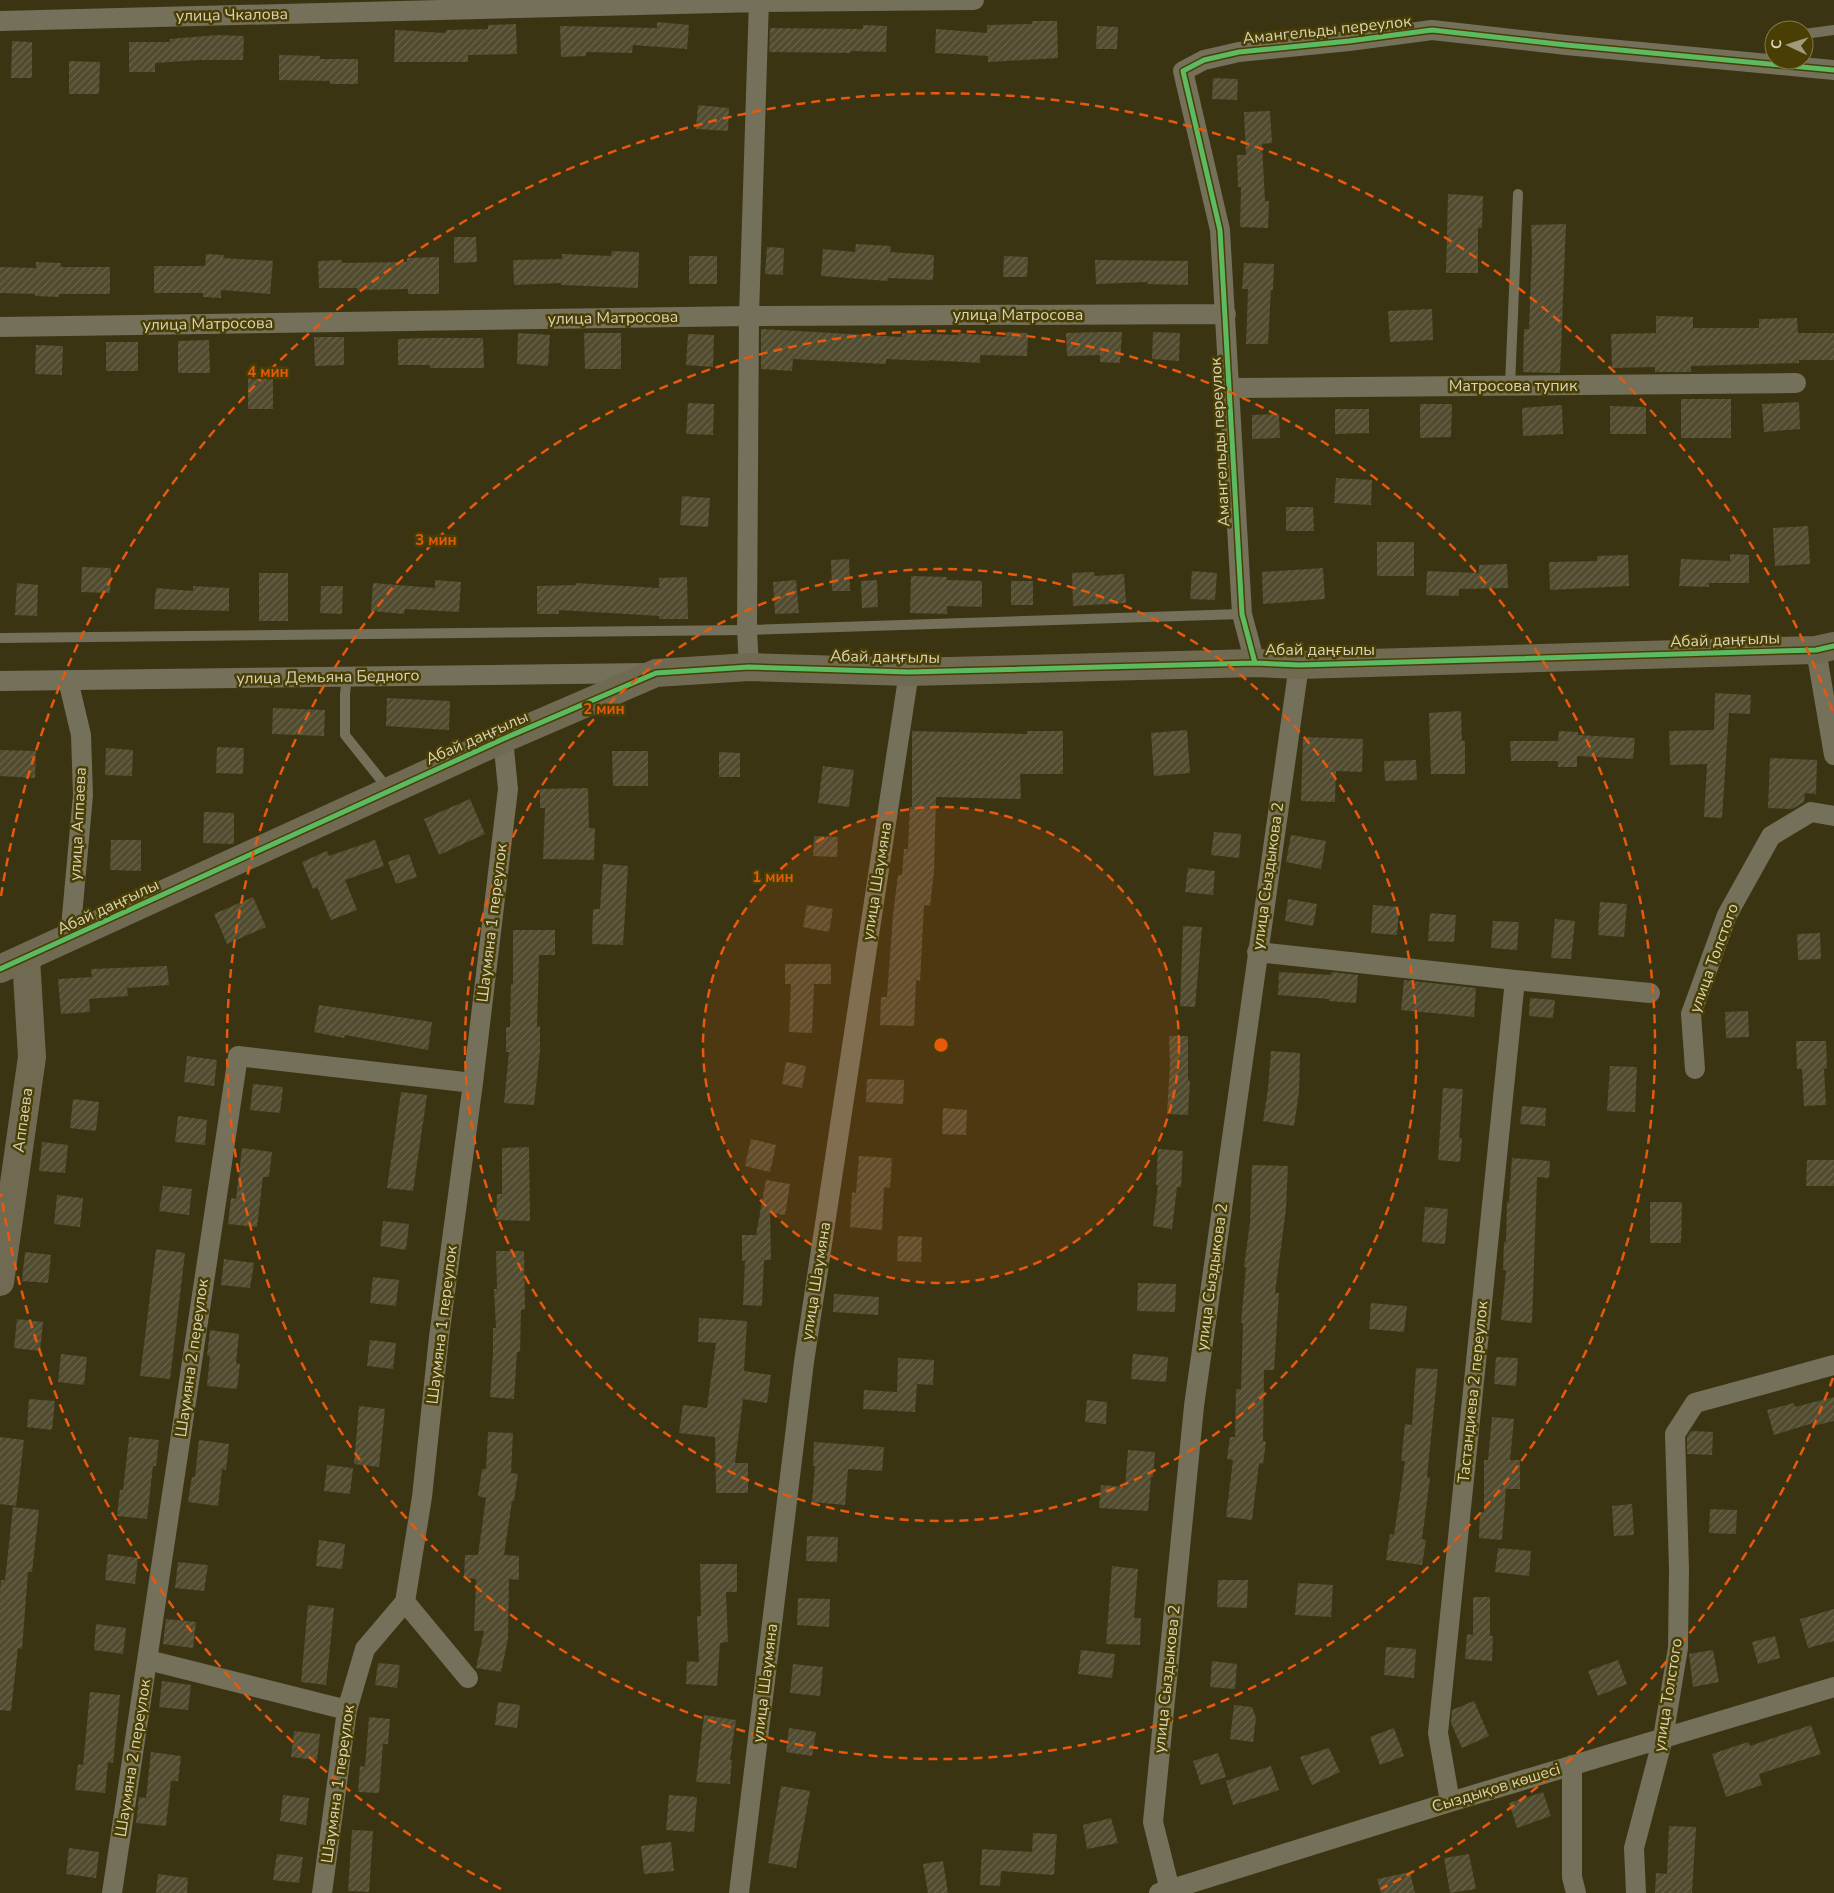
<svg xmlns="http://www.w3.org/2000/svg" width="1834" height="1893" font-family="'Nunito Sans',sans-serif">
<defs>
<pattern id="building-hatch" width="6" height="6" patternUnits="userSpaceOnUse" patternTransform="scale(1.25)"><rect width="6" height="6" fill="#514b2f"/><path d="M-1 1l2-2M0 6l6-6M5 7l2-2" fill="none" stroke="#69644b"/></pattern>
</defs>
<rect width="100%" height="100%" fill="#3a3413"/>
<path fill="url(#building-hatch)" d="M1032,21H1057L1058,58L988,62V56L935,53L936,29L987,33V25L1032,24Z
M657,22L689,25L687,49L633,45L632,53L586,52V56L561,57L560,26L657,28Z
M516,24L517,54L468,55V62H394L395,30L446,33V30L488,29V25Z
M863,25L887,26L886,52L851,51L850,53L769,52L770,28L863,29Z
M1097,26L1118,27L1117,49H1096Z
M217,35L244,36L243,60H199L155,63V72H129V42H170V39Z
M12,41L32,42V78H11Z
M279,55L320,56V59H358V84H330V81L279,80Z
M69,61L100,62L99,94H69Z
M1213,78L1238,79L1237,100L1212,99Z
M698,105L729,108L728,131L696,129Z
M1270,111L1272,143L1262,144L1265,201H1269L1268,228L1240,227L1241,187H1238L1237,155H1246L1244,112Z
M1448,194L1483,196L1482,228H1478V273H1446Z
M1566,224L1560,373L1523,372L1524,329H1529L1532,252L1531,225Z
M454,237H476L477,262L454,263Z
M856,244L891,246L890,252L934,255L933,280L888,278V281L821,276L823,249L855,252Z
M767,247L784,248L783,275L765,274Z
M612,251L639,252L638,288L561,285V283L514,285L513,260L562,259V254L611,256Z
M206,254L224,255L223,258L273,261L270,294L221,290V298L203,297V293H154V266H205Z
M689,256H717V284H689Z
M1004,256L1028,257L1027,277H1003Z
M439,257V294H408V289L357,290V288H319L318,261L342,260V263L407,262V258Z
M1095,260L1188,261V285L1147,284L1148,282L1096,284Z
M36,262L61,263V267H110V294H59V297L35,296V294L0,293V267L36,268Z
M1244,263L1274,264L1273,290H1271L1268,344H1246L1248,289H1242Z
M1432,309L1433,340L1390,342L1388,311Z
M1656,316L1693,317V328H1759V319L1797,318L1798,333H1834V360H1799V363L1691,366V372H1655V367L1612,368L1611,334L1656,333Z
M761,329L902,337V333L958,335V333L1006,337V332L1028,333L1027,356L980,355V363L929,360V361L886,359V364L793,359L792,371L761,369Z
M1101,332H1122L1120,363L1100,362V355L1067,356L1066,333Z
M1153,332L1180,333L1179,361L1152,359Z
M518,333L550,335L548,366L517,364Z
M584,333H621V369H585Z
M688,334L714,335L713,367L686,365Z
M314,337H344V365L315,366Z
M430,338H483L484,368H430V365H398V339Z
M209,340L210,373H178V341Z
M106,342H138V371H106Z
M36,345L63,346L62,375L35,374Z
M248,378L273,379V409H248Z
M1681,399H1731V438H1681Z
M1799,402L1800,429L1764,432L1762,404Z
M688,403L714,404L713,435L686,434Z
M1420,404H1452L1451,437L1420,438Z
M1562,405L1563,434L1523,436L1522,408Z
M1610,406L1646,407V434H1610Z
M1335,409H1369V433L1335,434Z
M1279,414L1280,438L1252,439V415Z
M1336,478L1372,480L1371,505L1334,503Z
M682,496L710,498L708,527L680,525Z
M1286,507H1313L1314,531H1286Z
M1808,526L1810,564L1775,566L1773,528Z
M1377,542H1414V576H1377Z
M1730,554L1749,555V583H1709V587L1679,586L1681,559L1730,561Z
M1628,555L1629,586L1550,590L1549,562L1597,561V556Z
M849,559L850,591H832L831,560Z
M1507,564L1508,588L1459,589V596L1426,595L1427,571L1479,573V565Z
M82,567L111,568L110,593L81,592Z
M1323,568L1325,599L1263,604L1262,572Z
M1192,571L1217,573L1215,600L1190,599Z
M1094,572L1095,576L1124,574L1126,603L1073,606L1072,573Z
M259,573H288V621H259Z
M911,576L947,577V580L982,581V607L947,606V614L910,613Z
M687,577L688,619H659V616L559,610V614H537V586L576,585V583L659,588V578Z
M435,580L461,582L459,612L405,609L404,614L371,611L373,583L435,588Z
M796,580L799,613L775,614L773,582Z
M877,580L878,607L862,608L861,581Z
M1011,581H1033V605H1011Z
M17,583L38,585L37,616L15,615Z
M193,586L229,588V611L154,609L156,588L193,591Z
M321,586H343L342,614L320,613Z
M1715,693L1751,695L1750,714L1729,713L1722,818L1704,817L1707,764L1670,765L1669,731L1714,730Z
M387,698L450,701L449,730L386,726Z
M273,708L325,710L324,736L272,734Z
M1461,711L1462,741H1465V774H1431L1429,713Z
M1187,730L1190,773L1154,776L1151,733Z
M912,731L1027,734V731H1063V774H1020L1021,799L936,797L934,871L930,906L924,905L920,981L916,980L914,1026L880,1025L881,997H887L893,915L898,875H902L904,849H908L910,807H912Z
M1559,731L1578,732V735L1635,738L1633,759L1577,756V767H1558V761H1511L1510,741H1558Z
M1303,737L1363,739L1362,772L1336,771L1335,802L1301,801Z
M217,747L244,748L243,774L216,773Z
M106,748L133,750L132,776L105,775Z
M0,750L36,751L35,778L0,776Z
M612,751H648V786H613Z
M719,752L740,753V777H719Z
M1770,758L1817,760L1816,794L1805,793L1804,802L1792,809L1768,808Z
M1416,760L1417,780L1385,781L1384,761Z
M823,766L854,770L849,807L818,803Z
M588,788L589,828H595L594,860L543,859L545,808H540V789Z
M470,799L485,834L439,855L424,819Z
M204,812L234,813V844L203,843Z
M1214,832L1241,834L1239,858L1211,855Z
M1291,835L1326,841L1321,869L1286,862Z
M814,836L838,837L837,857L813,856Z
M111,840H141V871L110,870Z
M375,840L384,866L345,880L357,910L331,920L317,887L313,889L302,862L327,851L329,856Z
M409,854L417,877L396,884L388,862Z
M603,864L628,866L623,945L592,944L593,909H600Z
M1188,868L1215,871L1213,895L1185,892Z
M253,897L266,927L227,944L214,914Z
M1288,899L1317,904L1313,926L1285,921Z
M1600,902L1627,904L1624,937L1598,935Z
M807,905L833,909L829,932L803,927Z
M1373,905L1399,907L1397,935L1371,933Z
M1430,913L1456,915L1454,942L1428,941Z
M1555,919L1575,921L1571,959L1551,958Z
M1493,921L1519,922L1517,950L1491,948Z
M1183,926L1202,927L1195,1007L1180,1006Z
M513,930H555V955H539L537,1027L540,1026V1051L534,1105L504,1103L509,1052H506V1027H510L511,984H513Z
M1820,933L1821,959L1798,960L1797,934Z
M785,964H831V984H814L812,1033L789,1032L791,984H785Z
M167,966L169,985L127,988L128,996L89,999L90,1012L61,1014L58,979L92,977L91,969Z
M1279,972L1331,975L1332,972L1358,975L1356,1003L1329,1001V999L1278,995Z
M1404,980L1476,988L1474,1017L1401,1010Z
M1530,998L1555,1000L1553,1018L1529,1016Z
M319,1005L432,1022L428,1050L345,1035L344,1038L314,1032Z
M1748,1011L1749,1037L1726,1038L1725,1012Z
M1169,1036H1188V1080L1190,1081L1188,1115L1167,1114L1170,1064Z
M1796,1041H1826L1827,1068L1824,1069L1826,1105L1804,1106L1802,1069H1797Z
M1271,1051L1300,1053L1299,1092L1294,1126L1263,1121L1268,1089Z
M187,1056L217,1060L214,1086L184,1082Z
M786,1062L806,1066L802,1088L782,1084Z
M1610,1066L1637,1067L1635,1112L1607,1111Z
M867,1079L904,1080L903,1104L866,1102Z
M253,1084L283,1087L280,1113L250,1110Z
M1443,1088L1463,1089L1459,1138H1462L1460,1162L1438,1160Z
M401,1092L427,1095L413,1191L387,1188Z
M73,1099L99,1102L96,1131L70,1128Z
M1522,1106L1546,1108L1545,1126L1520,1124Z
M943,1108L967,1110L966,1135L942,1134Z
M178,1116L207,1120L205,1145L175,1142Z
M751,1139L776,1145L770,1172L745,1166Z
M42,1142L68,1145L65,1173L39,1171Z
M529,1147L530,1221L496,1220L497,1194H502V1148Z
M242,1148L272,1152L269,1177H263L257,1227L228,1224L231,1198L236,1199Z
M1158,1149L1183,1151L1181,1187H1177L1172,1229L1153,1226L1158,1185H1156Z
M859,1156L892,1158L890,1188L884,1187L882,1230L850,1227L852,1192L856,1193Z
M1512,1158L1550,1161L1549,1178L1537,1177L1532,1323L1501,1320L1506,1270H1503L1504,1242H1506L1507,1202H1509Z
M1807,1160H1834V1186H1806Z
M1252,1165L1288,1166L1286,1209L1275,1293H1279L1274,1370H1264L1263,1441L1266,1442L1263,1464L1259,1463L1252,1520L1226,1517L1233,1460L1227,1459L1230,1437H1235L1236,1389H1241L1243,1323H1241L1246,1267H1244L1250,1222Z
M766,1180L790,1184L785,1215L770,1213L771,1260H764L762,1306L743,1305L745,1260L742,1261V1235H756Z
M163,1186L192,1189L189,1215L159,1211Z
M57,1195L83,1198L80,1227L54,1224Z
M1650,1202H1682L1681,1243H1650Z
M1425,1207L1448,1209L1445,1244L1422,1242Z
M383,1221L409,1224L406,1250L380,1246Z
M898,1236L922,1237L921,1262L897,1261Z
M156,1249L185,1253L170,1379L140,1376Z
M496,1251H524L525,1309L521,1310L520,1352H517L514,1399L490,1397L493,1352V1328H496L494,1289H497Z
M25,1252L51,1255L48,1283L22,1281Z
M224,1259L254,1263L250,1288L221,1285Z
M373,1277L399,1280L396,1306L370,1303Z
M1138,1283L1176,1284L1175,1312L1137,1311Z
M834,1294L879,1297L878,1315L833,1312Z
M1371,1303L1407,1306L1404,1332L1369,1329Z
M699,1318L747,1321L744,1371L771,1375L767,1403L743,1399L735,1463H748V1493H716L715,1437L679,1433L683,1405L707,1408L716,1343L698,1342Z
M17,1319L43,1322L40,1351L14,1348Z
M210,1330L239,1334L236,1363L240,1364L237,1389L207,1386L210,1356H207Z
M370,1340L396,1343L393,1369L367,1366Z
M61,1354L87,1357L84,1385L58,1382Z
M1133,1354L1168,1357L1166,1382L1131,1379Z
M1496,1357L1518,1358L1516,1386L1494,1384Z
M898,1358L934,1360L933,1385L917,1384L915,1412L863,1409L864,1390L897,1392Z
M1416,1368L1438,1369L1427,1477L1430,1478L1422,1539L1426,1540L1422,1565L1386,1560L1390,1534L1394,1535L1405,1461H1401L1405,1424L1412,1425Z
M1834,1397V1421L1813,1426V1423L1774,1435L1767,1410L1794,1403L1795,1407Z
M29,1399L55,1401L52,1430L27,1427Z
M1087,1400L1107,1402L1106,1424L1085,1422Z
M359,1406L385,1409L379,1467L354,1464Z
M1492,1417L1514,1419L1510,1460H1520V1489H1506L1502,1540L1479,1538L1480,1512H1484V1460H1488Z
M1691,1431L1713,1432L1712,1455L1687,1454V1437Z
M488,1432L513,1433L511,1473L518,1474L514,1501H512L504,1555L519,1556V1580L509,1579L508,1639L501,1672L476,1668L484,1631H474L476,1579L464,1578L465,1555H478L486,1498L478,1496L482,1469H486Z
M0,1437L24,1440L16,1506L0,1504Z
M129,1437L159,1440L156,1466H153L147,1519L117,1516L120,1490H123Z
M199,1440L229,1444L226,1470L222,1469L218,1506L188,1502L192,1477H195Z
M814,1442L884,1447L882,1471L848,1469L845,1505L812,1502L815,1466H813Z
M1128,1450L1155,1452L1153,1477H1151L1148,1511L1099,1508L1101,1485L1125,1487Z
M327,1465L353,1468L350,1494L324,1491Z
M1632,1504L1634,1535L1614,1536L1612,1506Z
M13,1507L39,1510L32,1572H28L22,1649L18,1648L11,1711L0,1710V1591L1,1580H5Z
M1710,1509L1737,1510L1736,1534L1709,1533Z
M807,1536L838,1537L837,1562L806,1561Z
M319,1540L345,1544L342,1569L316,1566Z
M1498,1548L1531,1551L1529,1576L1495,1572Z
M108,1554L138,1558L135,1584L105,1580Z
M178,1562L208,1565L204,1591L175,1588Z
M700,1564H737V1592H726L728,1642L720,1643L717,1686L686,1684L687,1661L699,1662L697,1616H701Z
M1112,1566L1138,1569L1134,1618H1141L1140,1645L1106,1644Z
M1218,1580H1248L1247,1608L1217,1607Z
M1298,1583L1333,1585L1331,1617L1295,1615Z
M1473,1597H1490V1636H1493L1492,1661L1465,1659L1467,1634L1473,1635Z
M798,1598L830,1599L829,1627L797,1625Z
M308,1605L334,1608L326,1685L301,1682Z
M1834,1609V1641L1808,1648L1800,1619Z
M166,1619L196,1622L193,1648L163,1644Z
M96,1624L126,1628L123,1654L94,1650Z
M1775,1636L1780,1658L1758,1664L1752,1642Z
M1386,1647L1416,1649L1414,1678L1384,1675Z
M1081,1650L1115,1654L1112,1678L1078,1674Z
M1713,1650L1719,1682L1693,1687L1689,1654Z
M1618,1660L1627,1684L1598,1696L1588,1671Z
M1212,1661L1237,1664L1235,1689L1210,1687Z
M378,1663L400,1665L397,1688L375,1685Z
M793,1664L823,1667L820,1696L790,1693Z
M162,1681L191,1685L188,1710L159,1707Z
M90,1692L120,1695L113,1763L108,1762L105,1793L75,1790L78,1764L83,1765Z
M1474,1701L1489,1736L1462,1748L1451,1723L1452,1710Z
M498,1702L520,1705L517,1728L495,1725Z
M1234,1705L1252,1707L1256,1718L1253,1742L1230,1739Z
M704,1715L736,1720L730,1760H732L730,1784L696,1782Z
M369,1717L390,1719L388,1744H383L379,1793L358,1792L360,1766L365,1767Z
M1811,1725L1821,1754L1759,1774L1762,1785L1726,1797L1712,1754L1748,1742L1750,1746Z
M789,1728L816,1732L812,1756L786,1752Z
M1394,1728L1404,1756L1380,1765L1370,1737Z
M294,1731L320,1734L317,1760L291,1757Z
M1329,1748L1340,1772L1312,1785L1300,1757Z
M151,1752L181,1756L178,1781H171L166,1826L136,1823L139,1797L146,1798Z
M1218,1753L1226,1777L1201,1785L1193,1761Z
M1271,1766L1279,1790L1233,1805L1226,1781Z
M781,1786L810,1791L796,1868L768,1863Z
M1543,1792L1551,1816L1517,1828L1509,1803Z
M283,1795L309,1798L306,1825L280,1821Z
M669,1795L697,1797L694,1832L666,1830Z
M1111,1818L1118,1843L1087,1849L1083,1825Z
M1669,1826L1696,1827L1692,1893H1655L1656,1873L1667,1874Z
M352,1830L373,1831L369,1892L348,1891Z
M1033,1833L1057,1834L1054,1875L1001,1871L1000,1886L980,1885L982,1849L1032,1852Z
M671,1842L674,1871L644,1874L641,1846Z
M69,1848L99,1852L96,1878L66,1874Z
M277,1854L303,1857L299,1883L273,1880Z
M1469,1854L1476,1889L1450,1893L1444,1858Z
M943,1861L948,1893H928L923,1864Z
M1410,1872L1415,1893H1381L1377,1879Z
M158,1874L188,1878L187,1893H156Z"/>
<g fill="none" stroke-linecap="round" stroke-linejoin="round">
<path stroke="#747059" stroke-width="10" d="M1804,34L1834,30
M1510,386L1518,194
M0,638L747,630L1242,614
M347,677L345,694V735L389,790"/>
<path stroke="#747059" stroke-width="20" d="M0,21L759,2L974,0
M0,327L749,316L1226,314
M1230,388L1796,383
M1816,650L1834,755
M1255,663L1242,614L1220,230L1183,71L1204,60L1239,52L1349,41L1432,30L1566,45L1834,70
M749,667L747,630L749,316L759,0
M68,680L81,735L83,795L70,938
M0,681L648,673
M1257,952L1515,980L1650,993
M1695,1069L1691,1014L1727,915L1771,836L1811,812L1834,816
M405,1602L468,1678
M148,1660L347,1710
M1572,1765V1877L1576,1893
M1450,1802L1438,1733L1515,980
M1170,1890L1153,1822L1194,1406L1299,665
M112,1893L238,1056L473,1083
M322,1893L347,1710L365,1649L405,1602L422,1497L439,1337L473,1083L508,789L503,739
M739,1893L804,1362L909,672
M1159,1893L1450,1802L1834,1687
M1636,1893L1634,1848L1663,1738L1678,1648L1679,1569L1675,1434L1695,1403L1834,1365"/>
<path stroke="#716a52" stroke-width="28" d="M0,969L503,739L656,673L749,667L909,672L1255,663L1299,665L1816,650L1834,646
M0,1282L32,1057L26,958"/>
<defs>
<path id="cycleway" d="M1255,663L1242,614L1220,230L1183,71L1204,60L1239,52L1349,41L1432,30L1566,45L1834,70
M0,969L503,739L656,673L749,667L909,672L1255,663L1299,665L1816,650L1834,646"/>
</defs>
<use href="#cycleway" stroke="#493f04" stroke-width="8"/>
<use href="#cycleway" stroke="#5cba63" stroke-width="5"/>
</g>
<circle cx="941" cy="1045" r="238" fill="#e8590c" fill-opacity=".12"/>
<g fill="none" stroke="#e8590c" stroke-width="2.5" stroke-dasharray="9 6">
<circle cx="941" cy="1045" r="238"/>
<circle cx="941" cy="1045" r="476"/>
<circle cx="941" cy="1045" r="714"/>
<path d="M1833 1378A952 952 0 0 1 1381 1889M501 1889A952 952 0 0 1 1 1194M1 896A952 952 0 0 1 1833 712"/>
</g>
<g text-anchor="middle" dominant-baseline="central" stroke-width="5" stroke-linejoin="round" paint-order="stroke">
<g font-size="16" fill="#d8d3b8" stroke="#493f04">
<text transform="translate(232 15) rotate(-1)">улица Чкалова</text>
<text transform="translate(1327 30) rotate(-6)">Амангельды переулок</text>
<text x="1018" y="315">улица Матросова</text>
<text transform="translate(613 318) rotate(-1)">улица Матросова</text>
<text transform="translate(208 324) rotate(-1)">улица Матросова</text>
<text x="1513" y="386">Матросова тупик</text>
<text transform="translate(1220 442) rotate(-93)">Амангельды переулок</text>
<text transform="translate(1725 640) rotate(-2)">Абай даңғылы</text>
<text x="1320" y="650">Абай даңғылы</text>
<text transform="translate(885 657) rotate(1)">Абай даңғылы</text>
<text transform="translate(328 677) rotate(-1)">улица Демьяна Бедного</text>
<text transform="translate(477 738) rotate(-24)">Абай даңғылы</text>
<text transform="translate(78 824) rotate(-87)">улица Аппаева</text>
<text transform="translate(1268 876) rotate(-82)">улица Сыздыкова 2</text>
<text transform="translate(877 881) rotate(-81)">улица Шаумяна</text>
<text transform="translate(108 907) rotate(-25)">Абай даңғылы</text>
<text transform="translate(492 923) rotate(-83)">Шаумяна 1 переулок</text>
<text transform="translate(1714 958) rotate(-70)">улица Толстого</text>
<text transform="translate(23 1120) rotate(-82)">Аппаева</text>
<text transform="translate(1212 1277) rotate(-82)">улица Сыздыкова 2</text>
<text transform="translate(816 1281) rotate(-81)">улица Шаумяна</text>
<text transform="translate(442 1325) rotate(-83)">Шаумяна 1 переулок</text>
<text transform="translate(192 1358) rotate(-82)">Шаумяна 2 переулок</text>
<text transform="translate(1473 1392) rotate(-84)">Тастандиева 2 переулок</text>
<text transform="translate(1167 1679) rotate(-84)">улица Сыздыкова 2</text>
<text transform="translate(765 1683) rotate(-83)">улица Шаумяна</text>
<text transform="translate(1668 1695) rotate(-81)">улица Толстого</text>
<text transform="translate(133 1758) rotate(-81)">Шаумяна 2 переулок</text>
<text transform="translate(338 1784) rotate(-82)">Шаумяна 1 переулок</text>
<text transform="translate(1496 1788) rotate(-17)">Сыздықов көшесі</text>
</g>
</g>
<circle cx="941" cy="1045" r="8" fill="#e8590c" stroke="#493f04" stroke-width="2.5"/>
<g font-size="15" text-anchor="middle" font-weight="bold" fill="#e8590c" stroke="#493f04" stroke-width="5" stroke-linejoin="round" paint-order="stroke">
<text x="268" y="377">4 мин</text>
<text x="436" y="545">3 мин</text>
<text x="604" y="714">2 мин</text>
<text x="773" y="882">1 мин</text>
</g>
<g transform="translate(1789 45) rotate(274)"><circle r="24" fill="#493f04" stroke="#827a4c"/>
<path d="M0-4L9 19L0 12L-9 19Z" fill="#a19b7e"/>
<text y="-8" font-size="14" font-weight="bold" text-anchor="middle" fill="#d8d3b8">С</text>
</g>
</svg>
